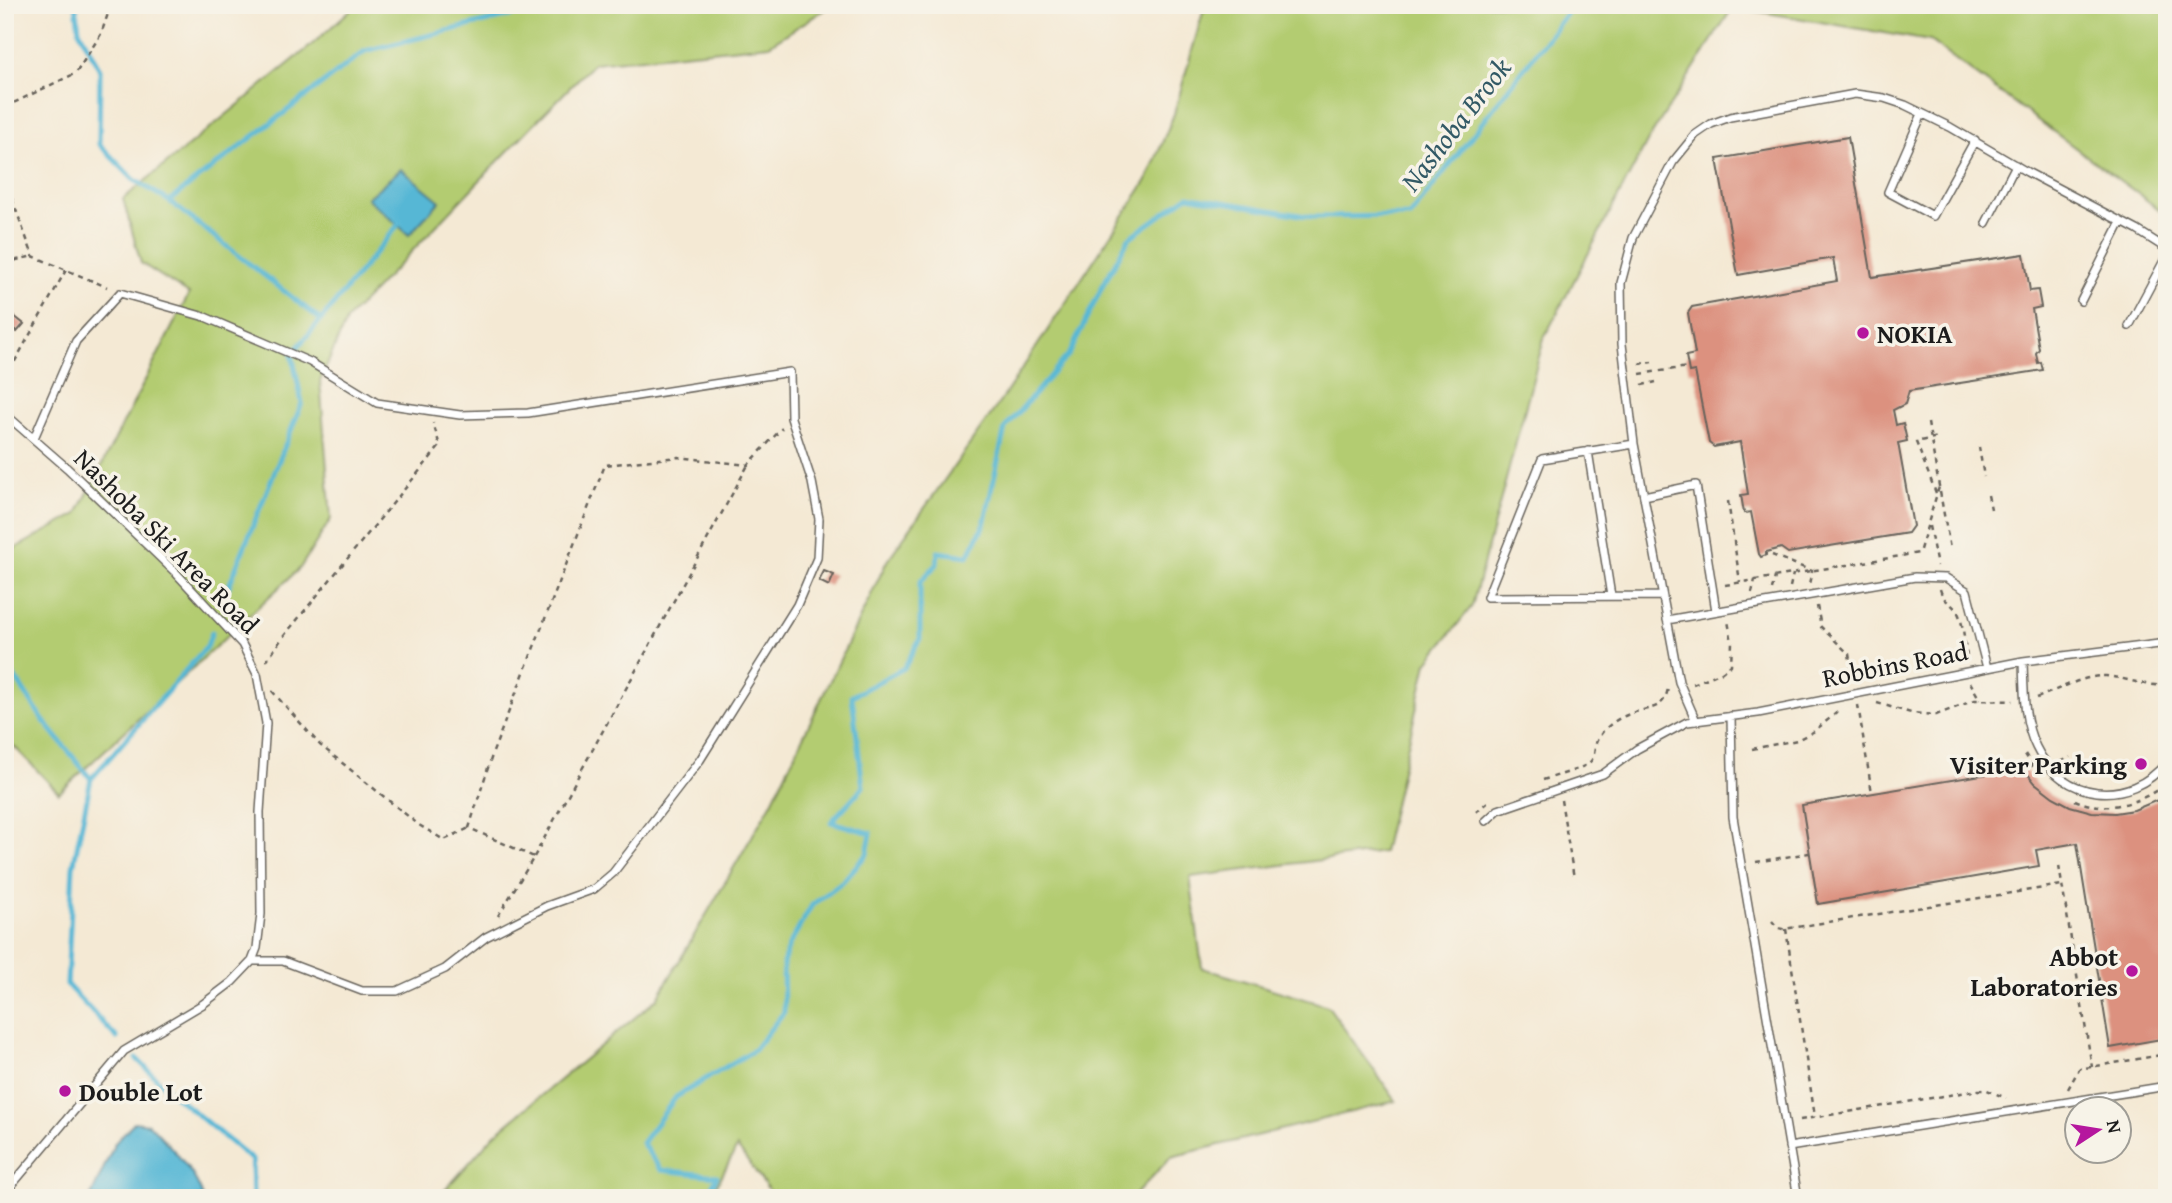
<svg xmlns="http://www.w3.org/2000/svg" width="2172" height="1203" font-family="'Gentium Book Plus',serif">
<rect width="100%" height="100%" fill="#f7f3e8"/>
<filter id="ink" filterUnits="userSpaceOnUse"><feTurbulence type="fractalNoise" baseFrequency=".0143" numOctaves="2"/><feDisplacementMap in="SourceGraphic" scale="14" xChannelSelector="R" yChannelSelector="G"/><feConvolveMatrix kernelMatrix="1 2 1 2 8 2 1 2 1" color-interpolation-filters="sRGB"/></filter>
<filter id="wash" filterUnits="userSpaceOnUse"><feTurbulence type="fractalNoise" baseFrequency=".00686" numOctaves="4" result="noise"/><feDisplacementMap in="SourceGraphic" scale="28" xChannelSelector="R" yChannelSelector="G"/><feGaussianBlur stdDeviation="1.57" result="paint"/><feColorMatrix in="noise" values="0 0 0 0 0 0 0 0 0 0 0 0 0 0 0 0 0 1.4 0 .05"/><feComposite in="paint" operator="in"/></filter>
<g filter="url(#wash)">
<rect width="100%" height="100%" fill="#f4e9d4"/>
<path fill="#b3cc71" stroke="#687446" stroke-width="2" d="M356,5H832L769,45L594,63L529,129L347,319L320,381L331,519L300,568L59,793L5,737V554L77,514L189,294L141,263L123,199L308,48Z
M1205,5H2167V215L1930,41L1733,7L1648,140L1544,338L1472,606L1427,663L1383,852L1190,877L1202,968L1328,1006L1396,1101L1171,1157L1132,1198H775L737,1147L710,1198H438L495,1134L657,999L772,802L887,561L1004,396L1147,180L1174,114Z"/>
<path fill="#56b7d5" stroke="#396a78" stroke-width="2" d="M401,169L440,201L409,235L367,198Z
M134,1122L149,1124C167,1143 197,1172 203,1198H90L115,1143Z"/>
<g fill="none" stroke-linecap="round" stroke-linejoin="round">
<path stroke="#56b7d5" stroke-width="5" d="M76,5L79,30L100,70L99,144L133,179L169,201
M321,320L398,225
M222,603L302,403L292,354L321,320L169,201L365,51L554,5
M5,662L43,720L91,779
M117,1038L67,985L73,867L91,779L207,646L212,632
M137,1059L169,1091L252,1160L253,1198
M706,1198L717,1176L661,1170L642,1143L676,1097L754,1050L784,1012L783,963L789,945L812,905L843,881L867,854L871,833L831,822L863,787L852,696L904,668L920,639V582L937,564L938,552L968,556L984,525L1005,428L1070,353L1103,285L1129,238L1188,196L1312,217L1410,216L1573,5"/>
</g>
<g id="blocks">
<path fill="#dc917f" d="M1848,137L1872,277L2024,254L2030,291L2038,290L2041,307L2032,309L2039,349L2036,353L2038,363L2041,362L2043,370L1909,391L1905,404L1893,410L1896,425L1903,423L1907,441L1898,443L1913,526L1908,533L1788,553L1781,548L1766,552V555L1761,557L1759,554L1751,512L1744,513L1741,495L1748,494L1740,442L1714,447L1709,443L1695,371L1689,372L1686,356L1695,354L1688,313L1692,307L1837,281L1833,258L1738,275L1717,159Z
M14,316L24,324L17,332L8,323Z
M824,571L834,575L829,586L819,581Z
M2023,768L2035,783L2053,797L2070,806L2092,812L2115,813L2134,810L2167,796V1038L2110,1048L2077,843L2036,850L2039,866L1818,904L1802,805Z"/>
</g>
</g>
<g filter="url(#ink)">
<use href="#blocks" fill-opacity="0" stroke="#68645c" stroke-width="2"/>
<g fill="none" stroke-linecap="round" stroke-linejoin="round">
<defs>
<path id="lane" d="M1922,114L1888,192L1933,216L1975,140
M1986,223L2016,165
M2081,301L2121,222
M2129,326L2167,255
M5,414L67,468L176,573L242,644L257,674L266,723L260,812L261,914L257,948L252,961L232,982L203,1004L124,1051L5,1193
M34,438L76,341L120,293L205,317L310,362L377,403L460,415L528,413L790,372L791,418L812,482L819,519L817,558L797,605L700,760L613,873L594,889L547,906L486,937L445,969L397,991H362L283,961H252
M1634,444L1542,459L1487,597L1662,596
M1588,451L1611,596
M1644,496L1696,485L1716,611
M1667,620L1915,577L1946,578L1967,591L1987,668
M2023,661C2024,689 2023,721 2036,747C2062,801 2129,808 2167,762
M1731,716L1733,817L1798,1198
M1696,721L1679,682L1634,444L1622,344L1621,283L1633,238L1673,162L1695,135L1711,124L1730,117L1855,94L1884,98L1905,105L1950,127L2027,172L2137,230L2167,249
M1486,821L1498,810L1603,774L1637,749L1687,722L1758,713L2023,661L2167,643
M1789,1147L2167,1086"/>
</defs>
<use href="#lane" stroke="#68645c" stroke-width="10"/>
<path stroke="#68645c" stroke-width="2.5" stroke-dasharray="5 5" stroke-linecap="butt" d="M5,107L76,73L101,34L111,5
M5,180L33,256L107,287
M5,263L33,256
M1639,364L1652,362
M1640,374L1688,367
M5,379L66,270
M1642,385L1656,382
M1928,423L1950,549
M1979,447L1984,477
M1936,493L1916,442L1938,437
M1988,495L1991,509
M1728,501L1740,582
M1929,526L1937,566
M1772,555L1812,571L1809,584
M1725,585L1919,553L1939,487
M1790,587L1793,574
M1940,589C1944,603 1950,601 1957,611C1964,623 1964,643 1967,656
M1772,590L1775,577
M1752,593L1755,580
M1817,606L1821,627L1849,654L1853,677
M266,661L283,637L440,446L433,423
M1970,682L1980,700
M1693,684L1722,672L1731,665L1732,642L1728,621
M272,691L320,745L419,825L444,840L469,828
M2037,698C2057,690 2084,675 2106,676C2127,678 2145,687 2167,685
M1877,703L1911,713L1936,715L1975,700L2013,701
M1858,705L1872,793
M1752,749L1797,740L1813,732L1840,710
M2025,754L2036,772
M2061,762L2070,757
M2077,775L2085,765
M1543,780C1555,776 1580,770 1589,763C1595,758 1594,750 1596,743C1601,730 1614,720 1627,715C1646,706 1664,713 1668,688
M1561,800L1574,878
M2075,800C2106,814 2142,803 2167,783
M1476,812L1491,799
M534,857L748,465
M1756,862L1809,853
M2059,866L2092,1067
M498,916L534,857L469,828L493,752L605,465L678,457L748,465L782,428
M1772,921L1778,928L1784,929L2062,885
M1786,929L1815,1117
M2068,1089L2079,1069L2167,1054
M1800,1120L1979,1090H1987L2006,1098"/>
<use href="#lane" stroke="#fff" stroke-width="7"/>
</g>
</g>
<g fill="#b5179e" stroke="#f7f3e8" stroke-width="2.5">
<circle cx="1863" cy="333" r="7"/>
<circle cx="2141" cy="764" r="7"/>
<circle cx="2132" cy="971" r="7"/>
<circle cx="65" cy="1091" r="7"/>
</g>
<g text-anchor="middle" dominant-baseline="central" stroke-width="7" stroke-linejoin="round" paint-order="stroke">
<g font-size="26" font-weight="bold" fill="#1c1c1c" stroke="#f7f3e8" text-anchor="start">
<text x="1877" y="333">NOKIA</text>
<text x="2127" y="764" text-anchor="end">Visiter Parking</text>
<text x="2118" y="956" text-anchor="end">Abbot<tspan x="2118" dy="30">Laboratories</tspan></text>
<text x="79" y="1091">Double Lot</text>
</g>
<g font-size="26" fill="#1c1c1c" stroke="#f7f3e8">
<text transform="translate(167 541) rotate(45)">Nashoba Ski Area Road</text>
<text transform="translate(1895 664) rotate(-11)">Robbins Road</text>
</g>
<g font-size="28" font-style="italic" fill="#335a66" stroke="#f7f3e8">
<text transform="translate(1455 124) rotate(-52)">Nashoba Brook</text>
</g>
</g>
<rect width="2172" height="1203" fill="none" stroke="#f7f3e8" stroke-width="28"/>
<g transform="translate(2098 1130) rotate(78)"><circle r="33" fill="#f7f3e8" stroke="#9f9d96" stroke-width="2"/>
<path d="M0-5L12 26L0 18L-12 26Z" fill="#b5179e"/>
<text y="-10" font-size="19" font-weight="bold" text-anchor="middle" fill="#1c1c1c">N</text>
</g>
</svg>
